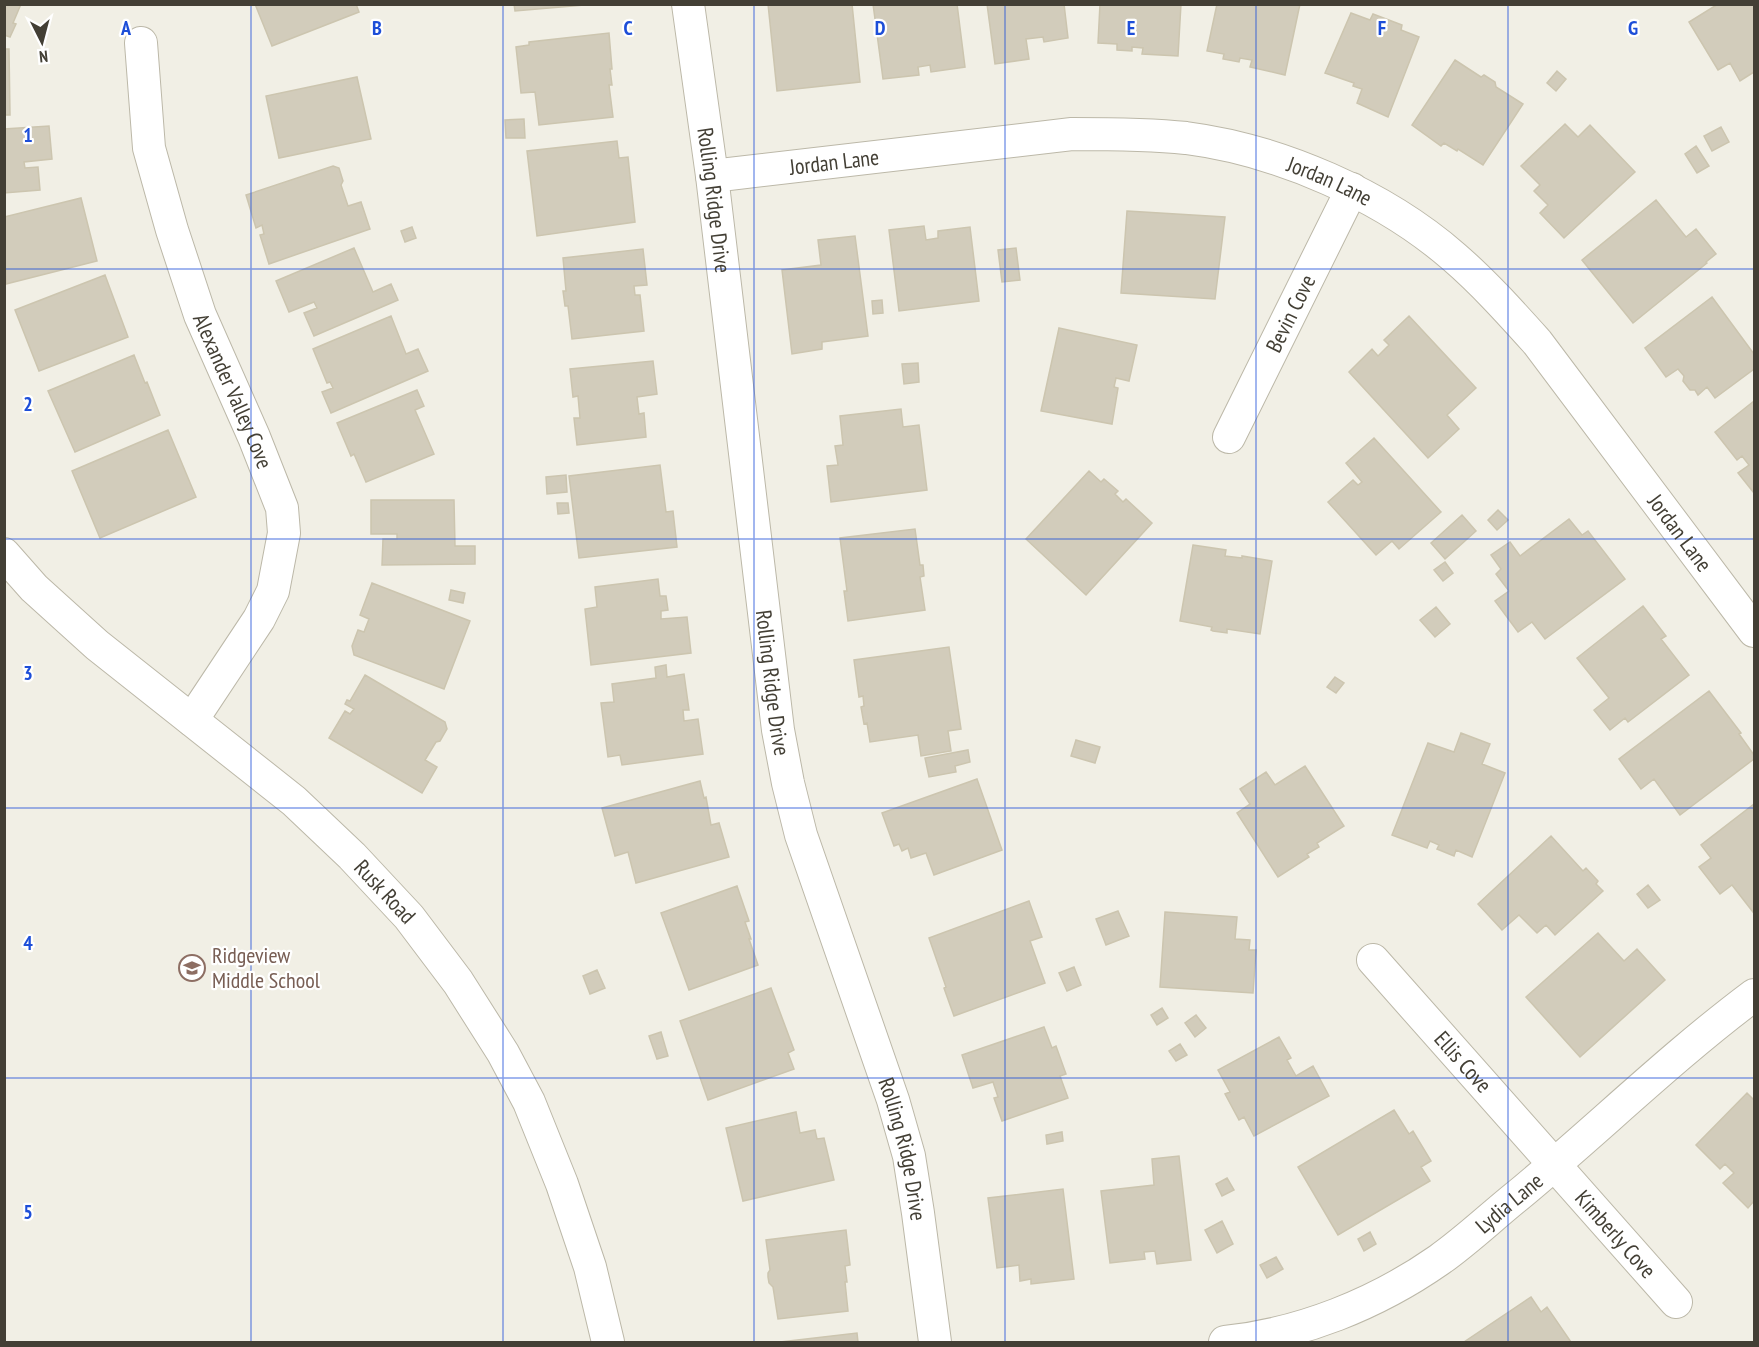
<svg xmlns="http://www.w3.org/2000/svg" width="1759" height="1347" font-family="'PT Sans Narrow',sans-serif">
<rect width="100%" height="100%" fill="#f1efe5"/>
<path fill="#d2ccbb" stroke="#ccc5af" stroke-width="1.5" d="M4,4H21L13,23L16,24L10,37L4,35Z
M255,4H356L359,12L272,46Z
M514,4H596L515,11Z
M768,4H852L860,82L777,91Z
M873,4H957L965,67L931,72L930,65L918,67L919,75L883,79Z
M987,4H1064L1068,38L1044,42L1043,37L1026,39L1029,59L995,64Z
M1100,4H1181L1178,56L1142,54L1143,48L1132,47V51L1117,50V44L1098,43Z
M1217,4H1300L1285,75L1250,67L1252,60L1240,58L1239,62L1223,59L1224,54L1207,51Z
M1718,4H1754V72L1740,81L1730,63L1718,70L1689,22Z
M1351,13L1370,20L1373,14L1402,25L1401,30L1419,37L1388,117L1357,103L1362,89L1353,86L1354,83L1325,73Z
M609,33L612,69H610L612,85H609L613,117L539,125L535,92L521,93L516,47L529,45V42Z
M4,49H9L10,115H4Z
M1455,60L1481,77L1484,75L1495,82L1496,87L1523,104L1483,165L1458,149L1457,151L1444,143L1441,146L1412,125Z
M1557,71L1566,79L1556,91L1547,83Z
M357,77L371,139L279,158L266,96Z
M524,119L525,138H506L505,120Z
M1565,124L1578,137L1590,125L1635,172L1564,238L1540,213L1548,205L1534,191L1540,185L1521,166Z
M49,126L52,159L24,162L25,168L38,167L40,190L4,193V129Z
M1721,127L1729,142L1712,151L1704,136Z
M617,141L619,158L628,157L635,222L537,236L527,151Z
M1696,146L1709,166L1697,173L1685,154Z
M333,166L339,168L343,181L341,185L348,206L361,202L370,229L269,264L260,235L264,234L262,225L256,228L246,195Z
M81,198L97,261L6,284L4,217Z
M1656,200L1686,237L1696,229L1716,254L1706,262L1707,263L1633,323L1582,260Z
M1127,211L1225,217L1215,299L1121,293Z
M924,226L926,240L938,238V231L970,227L979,301L899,311L889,230Z
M412,227L416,238L405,242L401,231Z
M855,236L868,336L822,342V349L792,354L782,270L821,265L818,240Z
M354,248L373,292L391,284L398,300L314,336L304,313L317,308L314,302L289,312L276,281Z
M1016,248L1020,280L1002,282L998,250Z
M643,249L647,285L634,286L635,295H640L644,331L572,339L568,306H565L563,291H566L563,258Z
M105,275L128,337L39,371L15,310Z
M1712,297L1754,354V369L1715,398L1707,387L1698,395L1695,390H1690L1683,381L1684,376L1678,369L1666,377L1645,348Z
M882,300L883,313L873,314L872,301Z
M391,316L406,354L418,349L428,371L331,413L322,392L333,388L330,382L327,383L313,349Z
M1409,316L1476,388L1447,415L1459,429L1428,458L1349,372L1372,349L1378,356L1389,345L1384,340Z
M1059,328L1137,345L1129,381L1116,378L1114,387L1118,388L1112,424L1041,411Z
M134,355L145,383L147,382L160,415L75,452L48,391Z
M653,361L657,394L637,397L639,414L644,413L646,437L577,445L574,418H580L578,396L573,397L570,369Z
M918,363L919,382L904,384L902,364Z
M417,390L424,406L415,410L434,454L366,482L354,454L351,456L337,423Z
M1754,401V493L1738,473L1749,465L1742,456L1737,460L1715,432Z
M901,409L903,427L919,425L927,490L831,502L827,466L838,465L835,446L843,445L840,416Z
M168,430L196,497L100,538L72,471Z
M1374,438L1441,512L1399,549L1392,541L1376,555L1328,502L1353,480L1358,485L1362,482L1346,463Z
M660,465L666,512L673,511L677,547L579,558L569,476Z
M1089,471L1101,482L1104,479L1118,491L1115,494L1123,502L1126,499L1152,523L1086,595L1026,539Z
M566,475L567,492L547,494L546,477Z
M371,500H454L455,546H475V564L382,565L383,539H397V534H371Z
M557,503H568L569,513L558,514Z
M1498,510L1508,520L1497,530L1488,520Z
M1462,515L1476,531L1445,559L1431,543Z
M1569,519L1582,535L1588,531L1625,579L1545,639L1532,622L1518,632L1495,601L1509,591L1496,574L1501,569L1491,555L1510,542L1520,556Z
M915,529L920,565H923L924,576L920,577L925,610L848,621L844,591H847L840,538Z
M1193,545L1226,550L1225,556L1242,558V556L1272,561L1260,634L1227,629V633L1213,631L1211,630L1212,627L1180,621Z
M1445,562L1453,573L1443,581L1434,570Z
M658,579L660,596H666L668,610L661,611V619L687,617L691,653L591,665L585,609L597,607L595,587Z
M372,583L470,621L444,689L354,655L352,646L358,630L364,632L369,619L360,615Z
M451,590L465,593L463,603L449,600Z
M1643,606L1666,636L1661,639L1689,675L1628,722L1625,718L1610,730L1594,710L1609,698L1577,658Z
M1436,607L1450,624L1435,637L1420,620Z
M949,647L961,729L948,731L951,751L921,756L918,735L870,742L867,723L864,724L861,707L864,706L863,696L859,697L854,660Z
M666,665L667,677L684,674L689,710H683L684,721L698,719L703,754L622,765L620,755L608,757L601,703L614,702L612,684L656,678L655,667Z
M365,675L445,722L447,729L440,741L436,742L425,760L437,767L422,793L329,738L345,711L350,714L354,709L345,704L347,700L350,701Z
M1335,677L1344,683L1336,693L1327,687Z
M1709,691L1741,733L1739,734L1754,755V759L1680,815L1654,779L1641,789L1619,759Z
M1461,733L1490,744L1482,764L1505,773L1472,857L1456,850L1454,856L1437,849L1439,845L1430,841L1427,848L1392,835L1428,743L1454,752Z
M1076,740L1100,747L1095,763L1071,756Z
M968,750L970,762L955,766L956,772L929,777L925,758Z
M1305,766L1344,826L1317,843L1319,847L1307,854L1309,857L1278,877L1237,813L1250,804L1240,789L1266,772L1275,785Z
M977,779L1002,850L934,875L926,853L911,858L908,848L902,851L899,844L894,846L882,813Z
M700,781L704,798L706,797L711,825L719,823L729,857L636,883L628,852L615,856L602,808Z
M1754,804V910L1753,912L1732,885L1720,894L1699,867L1711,858L1701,845Z
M1551,836L1583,871L1586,868L1598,881L1596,884L1603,891L1555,935L1546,925L1537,933L1519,915L1502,930L1478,904Z
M1648,885L1660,900L1648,908L1637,894Z
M737,886L749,921L745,922L751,939H749L758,965L689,990L661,913Z
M1029,901L1042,937L1030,941L1045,983L954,1016L944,988L946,987L929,938Z
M1118,911L1129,936L1106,945L1096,919Z
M1165,912L1237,917L1235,939L1250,940L1249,950H1256L1253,993L1160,987Z
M1598,933L1624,961L1637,949L1665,980L1580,1057L1526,997Z
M1074,967L1081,985L1067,991L1059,973Z
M597,970L605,988L590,994L583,976Z
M771,988L794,1050L788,1053L794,1069L708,1100L680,1021Z
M1162,1008L1168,1018L1157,1025L1151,1015Z
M1196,1015L1206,1028L1195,1037L1185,1023Z
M1044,1027L1052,1048L1056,1046L1066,1074L1060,1076L1068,1098L1002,1121L994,1098L998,1097L993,1082L973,1088L962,1055Z
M661,1032L668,1056L657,1059L649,1036Z
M1279,1037L1291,1058L1287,1060L1296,1076L1313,1066L1329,1096L1254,1136L1244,1117L1239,1120L1225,1094L1230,1092L1218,1070Z
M1180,1044L1187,1055L1176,1061L1169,1051Z
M1747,1093L1754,1100V1201L1748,1208L1723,1183L1734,1173L1725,1164L1720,1169L1696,1145Z
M1394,1110L1409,1134L1413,1131L1431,1161L1421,1167L1430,1181L1338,1235L1298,1167Z
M796,1112L800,1133L815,1130L817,1139L824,1138L834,1180L743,1201L726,1128Z
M1062,1132L1063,1141L1047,1144L1046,1135Z
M1179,1156L1191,1260L1157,1264L1155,1251L1144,1252L1145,1259L1110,1263L1101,1191L1154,1185L1152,1159Z
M1227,1178L1234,1190L1222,1196L1216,1184Z
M1063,1189L1074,1279L1031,1284V1279L1020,1281L1019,1265L997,1268L988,1198Z
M1222,1221L1233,1244L1217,1253L1205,1230Z
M846,1230L850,1265L845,1266L847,1282H845L848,1311L778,1319L773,1287L769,1283L768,1277V1273L770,1270L766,1240Z
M1370,1232L1376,1244L1364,1251L1358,1239Z
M1276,1257L1283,1269L1267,1278L1260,1265Z
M1531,1297L1541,1312L1547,1307L1571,1342H1464Z
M857,1333L858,1342H780Z"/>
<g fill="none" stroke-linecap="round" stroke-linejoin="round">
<defs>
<g id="minor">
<path id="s1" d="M688,4L712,176L778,730L788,783L801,835L893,1100L909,1156L918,1213L935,1342"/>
<path id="s2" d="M141,43L149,148L172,230L200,315L254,437L282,508L284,533L273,591L259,619L192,720"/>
<path id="s3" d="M712,176L1072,134C1110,134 1148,134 1186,138C1279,150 1383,195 1454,257C1484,283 1510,312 1537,342L1754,631"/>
<path id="s4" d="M1229,437L1352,189"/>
<path id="s5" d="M4,554L34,588L97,645L294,801L352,856L409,917L458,982L503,1053L529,1102L562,1184L590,1267L608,1342"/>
<path id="s6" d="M1373,960L1676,1302"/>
<path id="s7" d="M1225,1342C1301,1334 1376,1304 1439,1260C1466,1241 1490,1218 1516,1197C1596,1131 1671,1057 1754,995"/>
</g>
</defs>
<use href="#minor" stroke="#bcb8a8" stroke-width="34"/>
<use href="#minor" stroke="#fff" stroke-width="32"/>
</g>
<path fill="none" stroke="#1d4ed8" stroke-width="1.5" stroke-opacity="0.55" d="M251,4V1342M503,4V1342M754,4V1342M1005,4V1342M1256,4V1342M1508,4V1342M4,269H1754M4,539H1754M4,808H1754M4,1078H1754"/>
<defs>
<symbol id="school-ring" viewBox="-11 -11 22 22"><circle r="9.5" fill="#fff" stroke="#8d6e63" stroke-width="1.5"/><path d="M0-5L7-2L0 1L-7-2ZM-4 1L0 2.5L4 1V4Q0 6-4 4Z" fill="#8d6e63"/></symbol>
</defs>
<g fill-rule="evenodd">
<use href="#school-ring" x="177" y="953" width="30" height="30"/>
</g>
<g text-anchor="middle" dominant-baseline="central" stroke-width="4.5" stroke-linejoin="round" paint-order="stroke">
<g font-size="22" fill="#433f35" stroke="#fff">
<text stroke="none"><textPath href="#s3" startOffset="123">Jordan Lane</textPath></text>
<text stroke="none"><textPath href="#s3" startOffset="627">Jordan Lane</textPath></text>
<text stroke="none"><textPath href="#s1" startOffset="198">Rolling Ridge Drive</textPath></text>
<text stroke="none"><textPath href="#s4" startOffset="138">Bevin Cove</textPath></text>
<text stroke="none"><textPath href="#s2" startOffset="363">Alexander Valley Cove</textPath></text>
<text stroke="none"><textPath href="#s3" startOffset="1131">Jordan Lane</textPath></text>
<text stroke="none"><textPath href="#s1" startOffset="684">Rolling Ridge Drive</textPath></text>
<text stroke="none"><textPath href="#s5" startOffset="510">Rusk Road</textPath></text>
<text stroke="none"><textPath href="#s6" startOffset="136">Ellis Cove</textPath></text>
<text stroke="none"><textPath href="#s1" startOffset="1170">Rolling Ridge Drive</textPath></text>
<text stroke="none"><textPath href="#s7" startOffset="322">Lydia Lane</textPath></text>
<text stroke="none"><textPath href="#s6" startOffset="366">Kimberly Cove</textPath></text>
</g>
<g font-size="22" fill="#785e54" stroke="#fff" text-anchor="start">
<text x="212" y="955">Ridgeview<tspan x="212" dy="25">Middle School</tspan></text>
</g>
</g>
<g font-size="20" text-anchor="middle" font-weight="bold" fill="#1d4ed8" stroke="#fff" stroke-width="4.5" stroke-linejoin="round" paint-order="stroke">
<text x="126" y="35">A</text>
<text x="377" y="35">B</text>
<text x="628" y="35">C</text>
<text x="880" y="35">D</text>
<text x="1131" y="35">E</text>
<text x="1382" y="35">F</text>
<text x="1633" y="35">G</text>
<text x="28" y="142">1</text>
<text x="28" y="411">2</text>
<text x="28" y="680">3</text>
<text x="28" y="950">4</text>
<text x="28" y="1219">5</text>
</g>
<rect width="1759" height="1347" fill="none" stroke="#433f35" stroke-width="12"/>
<g transform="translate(42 42) rotate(174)" stroke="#ffffff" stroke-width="4.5" paint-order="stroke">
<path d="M0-4.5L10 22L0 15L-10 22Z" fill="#433f35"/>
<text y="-9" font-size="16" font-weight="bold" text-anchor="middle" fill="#433f35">N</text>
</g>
</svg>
